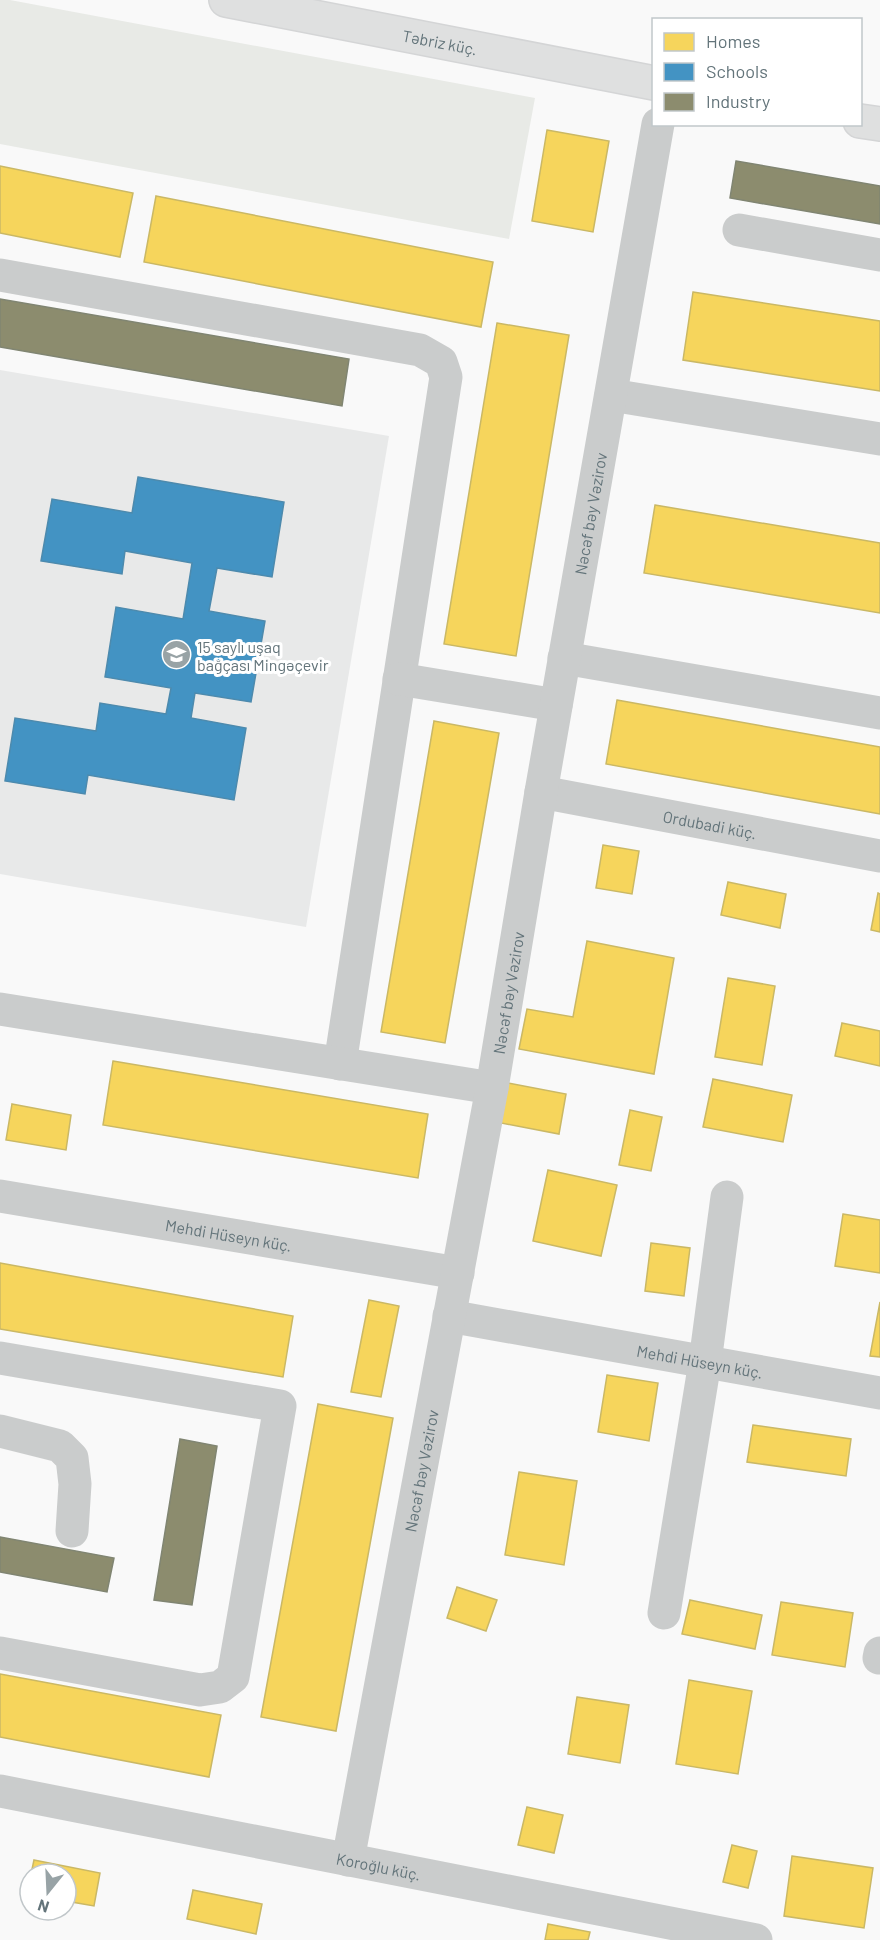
<svg xmlns="http://www.w3.org/2000/svg" width="880" height="1940" font-family="Barlow,sans-serif">
<rect width="100%" height="100%" fill="#f9f9f9"/>
<path fill="#e8e9e9" d="M0,370L389,436L306,927L0,874Z"/>
<path fill="#e8eae6" d="M0,0H10L535,98L509,239L0,144Z"/>
<path fill="#f6d55c" stroke="#cab865" stroke-width="1.5" d="M547,130L609,141L593,232L532,221Z
M0,166L133,193L120,257L0,233Z
M156,196L493,262L481,327L144,262Z
M693,292L880,321V391L683,360Z
M497,323L569,335L516,656L444,644Z
M655,505L880,543V613L644,573Z
M617,700L880,747V814L606,764Z
M434,721L499,733L445,1043L381,1032Z
M603,845L639,851L632,894L596,888Z
M728,882L786,894L780,928L721,915Z
M878,893L880,894V932L871,930Z
M587,941L674,958L654,1074L519,1049L527,1009L573,1017Z
M728,978L775,986L762,1065L715,1057Z
M842,1023L880,1031V1066L835,1056Z
M113,1061L428,1114L418,1178L103,1125Z
M713,1079L792,1095L783,1142L703,1127Z
M508,1083L566,1094L559,1134L501,1123Z
M12,1104L71,1115L66,1150L6,1140Z
M630,1110L662,1117L651,1171L619,1165Z
M548,1170L617,1185L601,1256L533,1241Z
M843,1214L880,1220V1273L835,1266Z
M651,1243L690,1248L684,1296L645,1291Z
M0,1263L293,1316L283,1377L0,1329Z
M369,1300L399,1306L381,1397L351,1392Z
M880,1302V1357L870,1356Z
M607,1375L658,1383L649,1441L598,1432Z
M318,1404L393,1418L336,1731L261,1717Z
M753,1425L851,1439L846,1476L747,1462Z
M519,1472L577,1481L564,1565L505,1555Z
M457,1587L497,1600L486,1631L447,1618Z
M690,1600L762,1615L755,1649L682,1634Z
M781,1602L853,1613L845,1667L772,1655Z
M0,1674L221,1715L209,1777L0,1737Z
M689,1680L752,1691L738,1774L676,1764Z
M577,1697L629,1705L620,1763L568,1754Z
M527,1807L563,1815L554,1853L518,1845Z
M732,1845L757,1851L748,1888L723,1882Z
M792,1856L873,1868L864,1928L784,1916Z
M34,1860L100,1873L94,1906L66,1901V1874H31Z
M193,1890L262,1904L256,1934L187,1919Z
M548,1924L590,1932L588,1940H545Z"/>
<path fill="#4393c3" stroke="#4d8aad" stroke-width="1.5" d="M138,477L284,502L272,577L217,568L209,611L265,621L251,702L195,693L191,718L246,728L234,800L88,775L85,794L5,781L15,718L96,731L100,703L166,714L171,688L105,677L116,607L183,619L192,563L125,551L122,574L41,561L52,499L132,513Z"/>
<path fill="#8c8c6e" stroke="#808572" stroke-width="1.5" d="M736,161L880,186V224L730,198Z
M0,299L349,359L342,406L0,347Z
M180,1439L217,1446L192,1605L154,1600Z
M0,1537L114,1558L107,1592L0,1572Z"/>
<g fill="none" stroke-linecap="round" stroke-linejoin="round">
<defs>
<g id="major">
<path id="s6" d="M226,0L654,83"/>
<path d="M860,121L880,124"/>
</g>
</defs>
<use href="#major" stroke="#d4d5d6" stroke-width="36"/>
<g stroke="#cacccc" stroke-width="33">
<path d="M739,230L880,255"/>
<path d="M0,275L420,350L441,362L446,377L340,1064"/>
<path d="M611,395L880,439"/>
<path d="M564,658L880,713"/>
<path d="M399,679L556,705"/>
<path id="s1" d="M541,792L880,856"/>
<path d="M0,1009L492,1088"/>
<path id="s2" d="M0,1196L458,1273"/>
<path id="s3" d="M449,1316L880,1393"/>
<path d="M0,1358L280,1406L233,1677L220,1687L200,1690L0,1653"/>
<path d="M0,1431L60,1446L72,1458L75,1484L72,1531"/>
<path d="M664,1613L705,1362L727,1197"/>
<path d="M879,1658L880,1653"/>
<path id="s4" d="M0,1791L756,1940"/>
<path id="s5" d="M348,1860L492,1088L541,792L658,124"/>
</g>
<use href="#major" stroke="#dfe0e0" stroke-width="33"/>
</g>
<defs>
<symbol id="school-disc" viewBox="-11 -11 22 22"><circle r="9.5" fill="#98a3a6" stroke="#fff"/><path d="M0-5L7-2L0 1L-7-2ZM-4 1L0 2.5L4 1V4Q0 6-4 4Z" fill="#fff"/></symbol>
</defs>
<g fill-rule="evenodd">
<use href="#school-disc" x="160" y="638" width="33" height="33"/>
</g>
<g text-anchor="middle" dominant-baseline="central" stroke-width="6" stroke-linejoin="round" paint-order="stroke">
<g font-size="16" fill="#63747a" stroke="#fff">
<text stroke="none"><textPath href="#s6" startOffset="218">Təbriz küç.</textPath></text>
<text stroke="none"><textPath href="#s5" startOffset="1368">Nəcəf bəy Vəzirov</textPath></text>
<text stroke="none"><textPath href="#s1" startOffset="172">Ordubadi küç.</textPath></text>
<text stroke="none"><textPath href="#s5" startOffset="882">Nəcəf bəy Vəzirov</textPath></text>
<text stroke="none"><textPath href="#s2" startOffset="232">Mehdi Hüseyn küç.</textPath></text>
<text stroke="none"><textPath href="#s3" startOffset="255">Mehdi Hüseyn küç.</textPath></text>
<text stroke="none"><textPath href="#s5" startOffset="396">Nəcəf bəy Vəzirov</textPath></text>
<text stroke="none"><textPath href="#s4" startOffset="386">Koroğlu küç.</textPath></text>
</g>
<g font-size="16" fill="#63747a" stroke="#fff" text-anchor="start">
<text x="197" y="646">15 saylı uşaq<tspan x="197" dy="18">bağçası Mingəçevir</tspan></text>
</g>
</g>
<rect x="652" y="18" width="210" height="108" fill="#ffffff" stroke="#c1c7ca" stroke-width="1.5"/>
<rect x="664" y="33" width="30" height="18" fill="#f6d55c" stroke="#c1c7ca" stroke-width="1.5"/>
<text x="706" y="48" font-size="18" fill="#63747a">Homes</text>
<rect x="664" y="63" width="30" height="18" fill="#4393c3" stroke="#c1c7ca" stroke-width="1.5"/>
<text x="706" y="78" font-size="18" fill="#63747a">Schools</text>
<rect x="664" y="93" width="30" height="18" fill="#8c8c6e" stroke="#c1c7ca" stroke-width="1.5"/>
<text x="706" y="108" font-size="18" fill="#63747a">Industry</text>
<g transform="translate(48 1892) rotate(198)"><circle r="28" fill="#ffffff" stroke="#c1c7ca" stroke-width="1.5"/>
<path d="M0-4.5L10 22L0 15L-10 22Z" fill="#98a3a6"/>
<text y="-9" font-size="16" font-weight="bold" text-anchor="middle" fill="#63747a">N</text>
</g>
</svg>
